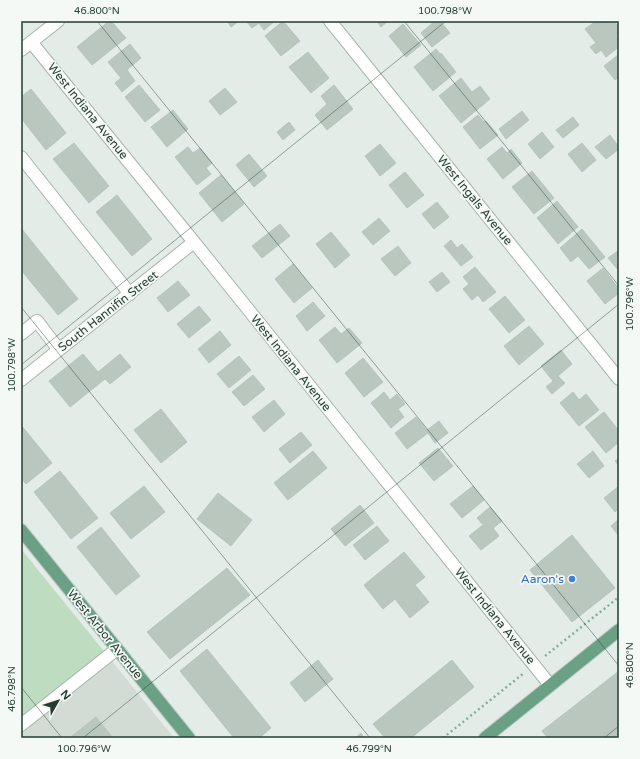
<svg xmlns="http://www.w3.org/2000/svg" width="640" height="759" font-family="'Varela Round',sans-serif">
<rect width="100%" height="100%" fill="#e4ece7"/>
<path fill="#d2dcd5" d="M111,660L174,738H21V732Z"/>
<path fill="#bedcbf" d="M21,549L111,660L21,732Z"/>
<path fill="#b9c7bf" stroke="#b6c6bc" d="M109,21H111L126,38L92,65L77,47Z
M227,21H239L231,27Z
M246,21H275L264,30L259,23L252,28Z
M283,21L300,41L281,56L265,36Z
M377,21H388L381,27Z
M435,21H440L450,33L432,47L421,33Z
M596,21H614L619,28V33L616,36L619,40V47L606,57L601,50L596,54L590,47L596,43L585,29Z
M403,24L421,45L406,57L389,36Z
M130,44L141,58L127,70L135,81L122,92L115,83L121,78L108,62Z
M436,49L440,54L441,53L456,72L433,91L414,67Z
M308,52L329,78L311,93L289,67Z
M618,55L619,56V77L615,80L604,66Z
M461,78L472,92L480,86L490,99L461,123L439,96Z
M139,85L160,110L145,122L125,97Z
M334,85L353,109L327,130L315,115L327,104L321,96Z
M225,88L237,102L220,115L209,101Z
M31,89L66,133L46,150L21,118V97Z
M173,110L188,129L167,147L151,127Z
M522,111L529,120L506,139L499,129Z
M478,115L484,122L486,121L498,135L480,149L463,127Z
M573,117L579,125L563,138L556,130Z
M289,122L295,130L283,140L277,132Z
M542,132L554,147L540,159L528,144Z
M610,135L619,147V149L606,159L595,147Z
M74,143L109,186L89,203L53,159Z
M582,143L596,160L582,172L568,154Z
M380,144L396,163L380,176L365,156Z
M188,147L193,153L200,148L212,163L206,168L211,174L197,185L175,157Z
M502,147L507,153L511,149L522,163L503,179L487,159Z
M249,154L267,176L254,187L236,165Z
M532,171L554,198L534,214L512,187Z
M405,172L424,195L407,208L389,185Z
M221,175L244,204L222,222L199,193Z
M117,195L152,239L132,256L96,212Z
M557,201L578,227L558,244L537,218Z
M437,202L449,217L434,229L422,214Z
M379,218L390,231L373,245L362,232Z
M280,224L290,236L262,258L252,246Z
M21,228L78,299L58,315L21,270Z
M582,229L605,257L589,269L578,256L571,262L560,248Z
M331,232L350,255L335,268L316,244Z
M451,240L457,248L462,244L473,257L461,266L444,246Z
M398,246L411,263L395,276L381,259Z
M619,250V271L608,258Z
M293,264L312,288L294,303L275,279Z
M475,267L496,292L483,302L478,295L472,300L463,289L469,284L463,277Z
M603,268L619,289V293L605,304L587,281Z
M442,272L450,282L437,292L429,282Z
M178,281L190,295L168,312L157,298Z
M505,296L525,320L509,333L489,309Z
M313,302L325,316L307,331L296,316Z
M199,306L211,320L189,338L177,324Z
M529,326L544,344L519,365L504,346Z
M335,327L341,334L349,328L362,343L337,363L319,340Z
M220,331L231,345L209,363L198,349Z
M561,350L572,364L558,376L565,383L552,394L546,387L553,381L541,366Z
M83,354L98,372L120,354L131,367L110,384L105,379L70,407L49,381Z
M239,356L251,370L229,388L217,374Z
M363,358L383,382L364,397L345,373Z
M253,375L265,389L244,406L232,392Z
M384,392L390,400L397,394L405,404L398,409L404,417L391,428L371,403Z
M573,392L579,400L586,394L599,410L579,426L560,403Z
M274,400L285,414L264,432L252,417Z
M161,409L187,442L161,463L134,430Z
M604,412L619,431V442L606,453L585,427Z
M416,417L427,430L439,421L448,433L435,443L428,433L407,449L395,433Z
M21,425L52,463L26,484L21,478Z
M301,432L312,445L290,463L279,449Z
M438,448L453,466L434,481L419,463Z
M313,451L327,468L288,500L274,483Z
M593,451L604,466L589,478L577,464Z
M619,458V466L615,461Z
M60,471L98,518L71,539L34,492Z
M144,486L165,512L131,539L110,513Z
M473,486L484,500L462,518L450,504Z
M619,486V508L615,512L604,498Z
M218,493L252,520L231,546L197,519Z
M360,505L374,523L345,546L331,529Z
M490,507L502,521L493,528L499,536L481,550L469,536L483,525L477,518Z
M619,519V536L611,526Z
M377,526L389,541L365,560L353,545Z
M101,527L140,576L116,595L77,547Z
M572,535L615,588L572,622L530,570Z
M404,552L425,577L415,585L429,602L410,618L395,599L383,609L364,585Z
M227,568L250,595L170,659L147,632Z
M207,649L271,728L259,738H234L180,671Z
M318,660L333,679L305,702L290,683Z
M452,660L474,687L411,738H385L373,724Z
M619,671V735L618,734L613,738H548L542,731Z
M96,717L113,738H74L72,736Z
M361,733L364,738H355Z"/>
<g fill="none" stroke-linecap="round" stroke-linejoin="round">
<defs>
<path id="minor" d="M330,21L619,379
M31,42L194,242L550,685
M21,50L58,21
M21,157L130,294
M21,334L37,321L59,350
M21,380L194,242
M21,725L117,649"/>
<path id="major" d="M21,530L189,738
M485,738L619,630"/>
</defs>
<use href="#minor" stroke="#a7b4ad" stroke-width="14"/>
<use href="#major" stroke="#c2c9c5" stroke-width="14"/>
<path stroke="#86ae99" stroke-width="2.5" stroke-dasharray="2 3" stroke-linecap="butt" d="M545,656L619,597
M443,738L524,673"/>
<use href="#minor" stroke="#fff" stroke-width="12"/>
<use href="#major" stroke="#6aa086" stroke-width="12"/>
</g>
<path fill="none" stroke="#243d31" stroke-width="1" stroke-opacity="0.45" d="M97,21L619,666M404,21L619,286M21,307L370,738M21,365L446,21M21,687L62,738M83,738L619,304M604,738L619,726"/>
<circle fill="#3f7fe0" stroke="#f4f9f5" stroke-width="1.5" cx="572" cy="579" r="4"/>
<g text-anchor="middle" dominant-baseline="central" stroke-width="3.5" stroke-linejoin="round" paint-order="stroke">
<g font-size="12" fill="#243d31" stroke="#f4f9f5">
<text transform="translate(88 111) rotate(51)">West Indiana Avenue</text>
<text transform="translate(475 200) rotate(51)">West Ingals Avenue</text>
<text transform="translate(108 311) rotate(-38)">South Hannifin Street</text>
<text transform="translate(291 363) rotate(51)">West Indiana Avenue</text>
<text transform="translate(495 616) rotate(51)">West Indiana Avenue</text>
<text transform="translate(105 634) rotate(51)">West Arbor Avenue</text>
</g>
<g font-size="12" fill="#366cbe" stroke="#f4f9f5" text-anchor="end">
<text x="564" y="579">Aaron's</text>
</g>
</g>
<rect width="640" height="759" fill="none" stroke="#f4f9f5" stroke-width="44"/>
<g transform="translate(58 701) rotate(51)" stroke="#f4f9f5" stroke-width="3" paint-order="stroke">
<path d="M0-3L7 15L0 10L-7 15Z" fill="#243d31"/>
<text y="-6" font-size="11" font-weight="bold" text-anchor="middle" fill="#243d31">N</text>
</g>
<rect x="22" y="22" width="596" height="715" fill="none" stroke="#243d31" stroke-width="1.5"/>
<g font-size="10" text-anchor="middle" fill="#243d31">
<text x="97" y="14">46.800°N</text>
<text x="445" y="14">100.798°W</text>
<text transform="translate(629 304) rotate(-90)" y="4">100.796°W</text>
<text transform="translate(11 365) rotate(-90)" y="4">100.798°W</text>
<text transform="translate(629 665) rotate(-90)" y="4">46.800°N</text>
<text transform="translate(11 689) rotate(-90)" y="4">46.798°N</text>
<text x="84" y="752">100.796°W</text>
<text x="369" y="752">46.799°N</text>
</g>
</svg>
